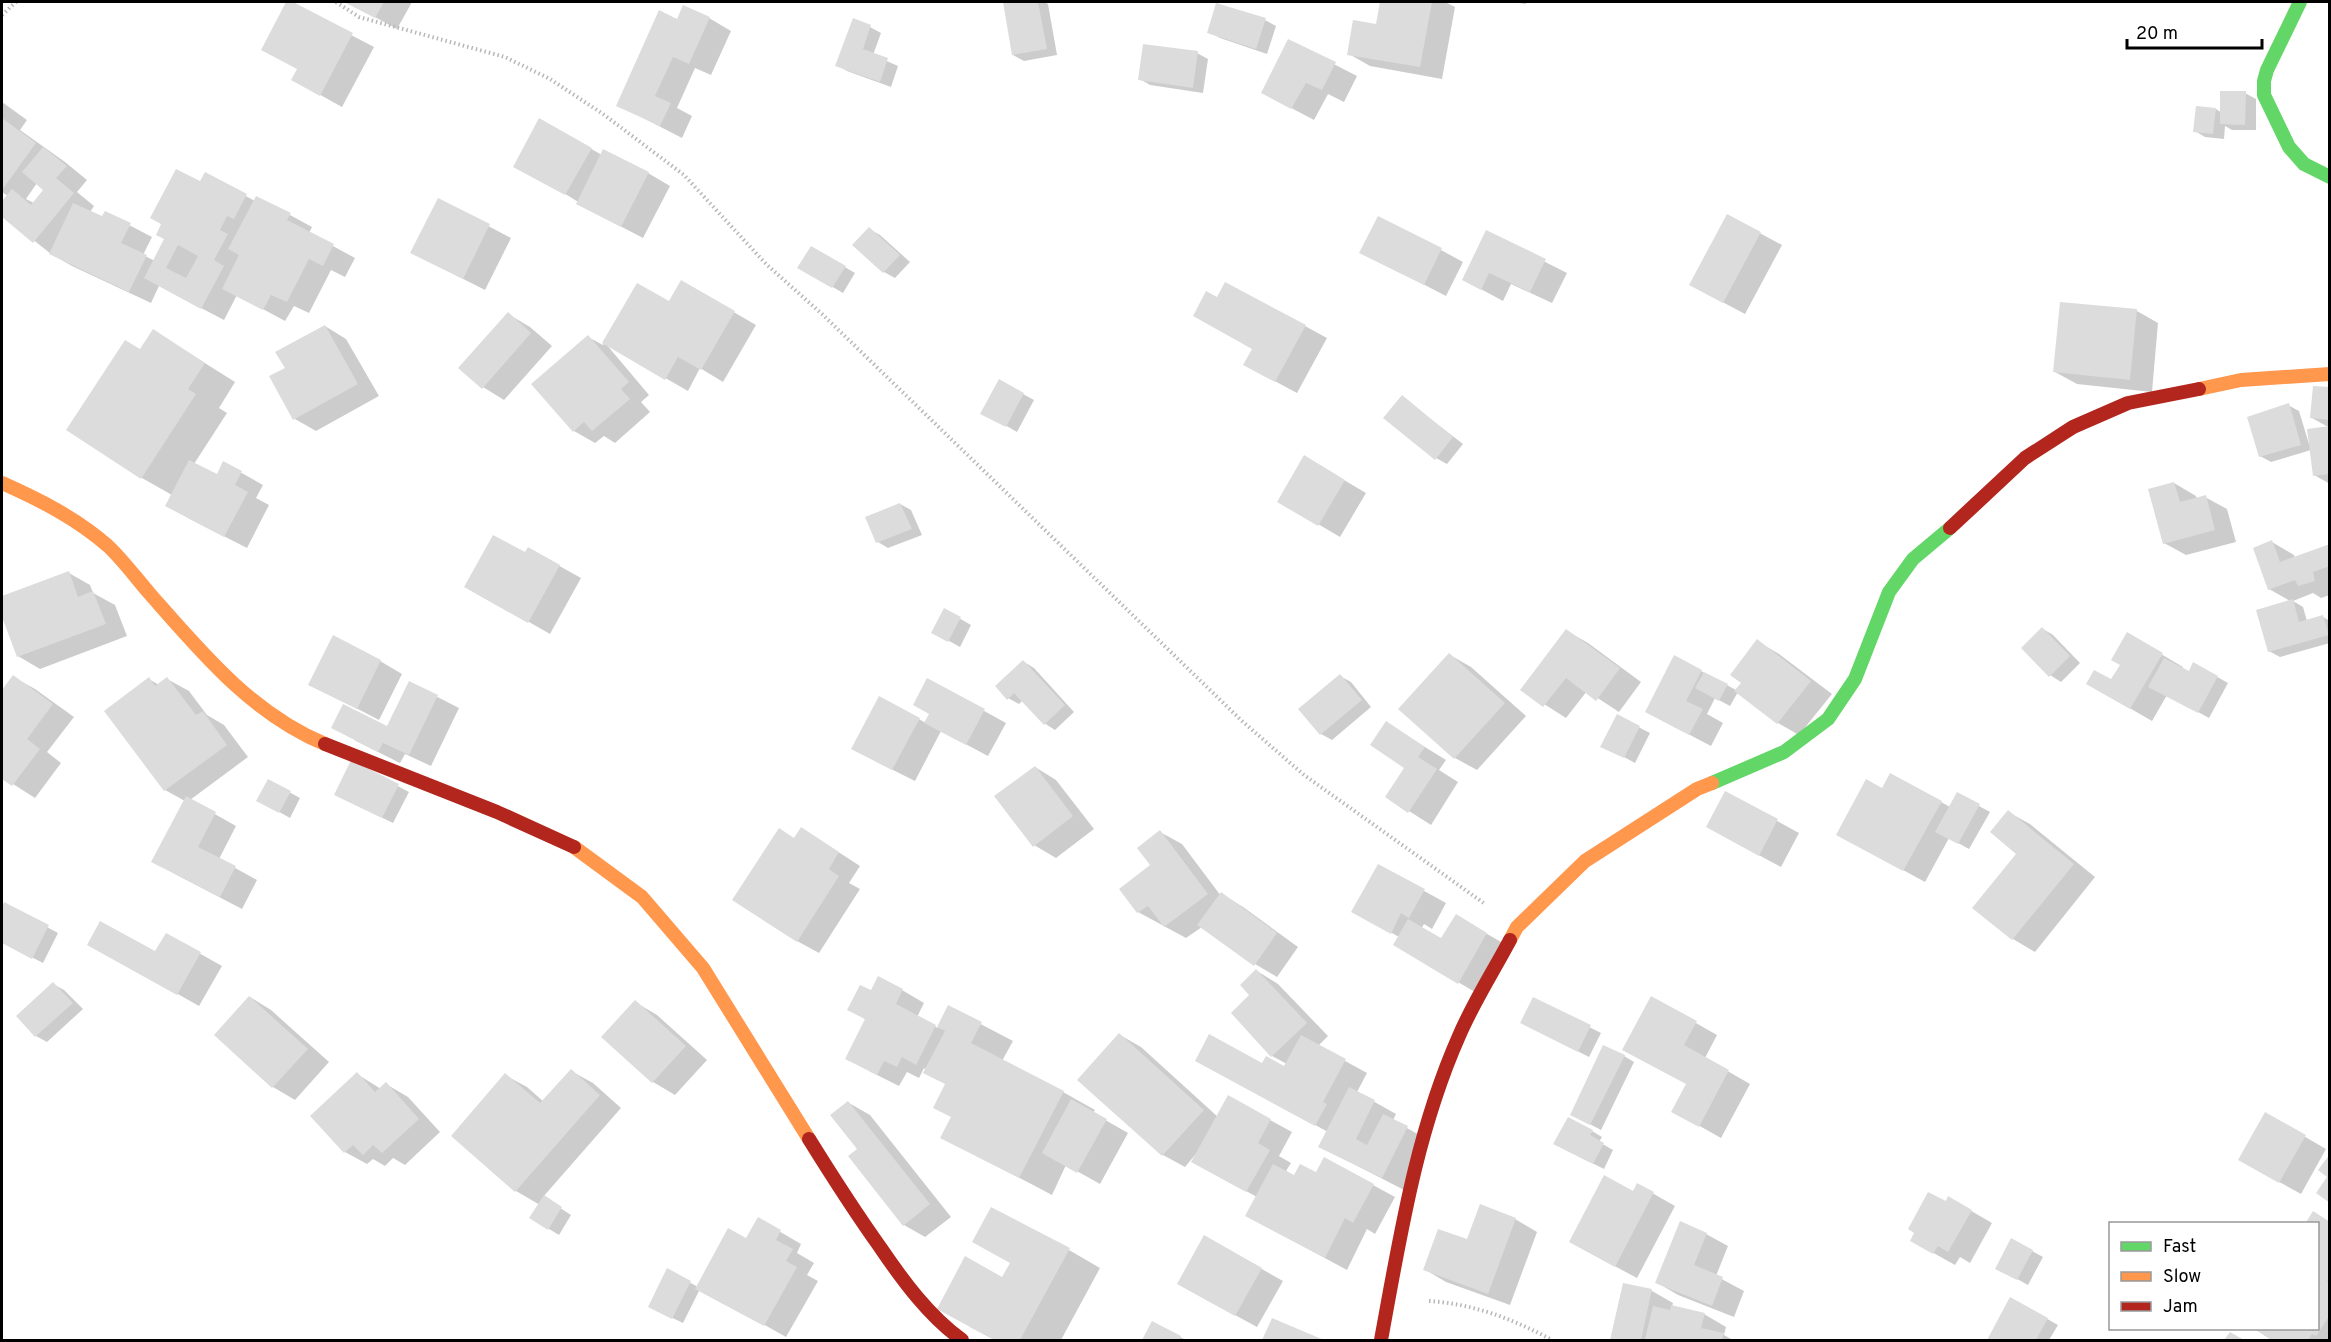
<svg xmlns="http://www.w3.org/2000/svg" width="2331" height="1342" font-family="Overpass,sans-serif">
<rect width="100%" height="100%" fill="#fff"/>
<path fill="#0003" fill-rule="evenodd" d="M288,2L374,47L342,107L315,92L299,69L263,49Z
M347,2H412L397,29Z
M1016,2H1044L1048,4L1057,55L1024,61L1013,55L1004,3Z
M1382,2H1445L1455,7L1442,79L1370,66L1349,54L1377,25Z
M1511,2H1526V4Z
M709,18L731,31L711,75L695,68L677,108L692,116L682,138L618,105L677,21Z
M1265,20L1276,26L1267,54L1220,38L1209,32Z
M870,27L881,33L873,55L898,66L891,87L847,71L837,65Z
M1289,41L1357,76L1344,102L1328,94L1314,120L1263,93Z
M1197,53L1208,59L1203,93L1150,85L1140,79Z
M2245,93L2256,99V130H2232L2225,126L2224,139L2205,137L2195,131L2216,109L2222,113Z
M2,102L27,120L20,130L65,162L87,180L77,192L94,206L90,212L103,218L106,213L152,237L143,255L155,261L205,174L255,201L290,215L312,227L309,233L355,258L345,277L331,270L309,313L294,306L285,321L237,295L224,320L159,286L151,303L72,266L51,254L2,215V203L8,196L2,192ZM37,183L45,190L34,203L26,199Z
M540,120L602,155L648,173L670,186L643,238L599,215L559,190Z
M439,200L511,238L485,290L412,253Z
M1728,216L1782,245L1745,314L1713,297Z
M869,229L880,235L910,262L895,278L884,272L855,245Z
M1486,232L1567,273L1552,303L1511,284L1503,301L1464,280Z
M812,248L855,273L843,293L800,268Z
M1441,250L1463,262L1446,296L1361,252Z
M682,282L756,325L723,382L700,368L688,391L606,344L649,395L641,402L650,412L615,443L604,436L595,443L574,431L588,337L603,345L637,285L669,303Z
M1218,299L1305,326L1327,338L1297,393L1267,377L1254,349Z
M2137,311L2158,323L2152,392L2077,384L2055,372Z
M508,314L530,327L552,346L504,400L483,387Z
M325,326L346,339L379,396L316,431L295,419L287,368Z
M154,331L235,382L219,408L227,413L194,464L218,476L224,463L263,485L256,498L269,505L247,548L188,518L172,495L142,478L141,351Z
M999,381L1034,400L1017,432L991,417Z
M2330,388V428L2312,418Z
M1402,397L1463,444L1447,464L1436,458Z
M2288,405L2299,411L2309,444L2330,428V484L2314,475L2311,450L2271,462L2260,456Z
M1305,457L1366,493L1340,537L1279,501Z
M2174,483L2196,496L2197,499L2205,497L2227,509L2236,542L2186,555L2164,543Z
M900,504L911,510L922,535L888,548L878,542Z
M2272,542L2294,555L2295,558L2330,546V595L2321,598L2313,593L2293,601L2303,607L2307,621L2323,617L2330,621V643L2280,657L2269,651L2290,601L2269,589Z
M529,549L581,578L550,634L466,586L526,555Z
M69,573L90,585L93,593L115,605L127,636L40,669L18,656L2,613V598Z
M945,610L971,625L960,647L933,632Z
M2043,629L2053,635L2080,663L2061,682L2050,675Z
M1567,631L1588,643L1641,682L1619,712L1587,691L1566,718L1522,690Z
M2127,634L2183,667L2182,669L2190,673L2194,664L2228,683L2209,718L2167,695L2152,721L2088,684L2112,681L2122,665Z
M1757,641L1779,654L1832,694L1799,735L1778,723L1738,692L1730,706L1715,698L1707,714L1723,723L1711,746L1669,724L1701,671L1736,690L1743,683Z
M1450,655L1471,667L1526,716L1477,770L1455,758L1400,709Z
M380,661L402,674L379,720L310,684Z
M1024,662L1034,668L1074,712L1055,730L1044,723L1023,700L1019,704L1008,698Z
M1340,676L1351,682L1371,707L1332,740L1321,734L1300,709Z
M13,677L35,689L74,717L47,752L61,763L35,798L2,777V693Z
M149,679L159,685L167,679L189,691L207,715L224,725L248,757L190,800L236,826L219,859L257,880L242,909L175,874L185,801L165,790Z
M928,680L1006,723L988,756L941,731L915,781L875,761L880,698L926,723L931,714Z
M410,683L459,708L431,766L405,754L400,763L354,740L387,728Z
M1617,716L1650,733L1635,763L1611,750Z
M1386,723L1446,760L1439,770L1458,782L1431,825L1387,797L1406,767Z
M352,762L409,792L393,823L346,800Z
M1035,767L1056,780L1094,829L1056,858L1034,845Z
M269,781L300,798L290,818L258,800Z
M1883,790L1941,802L1950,807L1957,794L1990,812L1969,849L1949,838L1925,882L1859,846Z
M1726,793L1799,833L1781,867L1729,839Z
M2008,812L2030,824L2095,877L2035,952L2013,939L1975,908L2019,854Z
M1160,832L1182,844L1221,896L1222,894L1243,907L1298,947L1277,977L1255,964L1202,927L1186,938L1138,912L1153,866Z
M823,842L860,866L849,883L860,889L819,953L797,941Z
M1379,866L1446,903L1432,929L1424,924L1421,929L1442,940L1456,916L1508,946L1480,995L1395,945L1399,937L1353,911Z
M4,904L58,933L43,963L2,942V910Z
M167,935L222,966L199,1006L89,944L156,953Z
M1257,971L1278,984L1328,1036L1318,1046L1367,1073L1357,1092L1396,1114L1393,1120L1428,1140L1404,1190L1342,1158L1328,1132L1219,1072L1263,1065L1285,1068L1287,1064L1272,1056L1252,995Z
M53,984L64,990L83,1009L47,1042L36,1036Z
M902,990L924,1003L917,1017L938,1028L948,1007L1013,1041L1002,1061L1063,1092L1095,1110L1093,1113L1128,1133L1100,1184L1066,1165L1052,1195L942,1137L952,1117L947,1085L926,1070L924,1068L919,1078L907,1072L899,1086L869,1071L867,1020L849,1010L872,992Z
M250,997L271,1010L329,1062L295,1100L273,1087L216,1035Z
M1652,998L1717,1035L1705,1058L1750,1084L1721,1138L1673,1111L1688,1084Z
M1534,999L1601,1033L1589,1057L1532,1028Z
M635,1002L657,1015L707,1060L675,1095L653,1082L603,1037Z
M1120,1035L1141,1047L1218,1117L1270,1120L1292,1132L1279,1156L1291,1163L1286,1171L1295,1177L1316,1174L1373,1185L1395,1197L1375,1234L1367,1229L1347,1270L1269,1228L1257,1197L1215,1174L1195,1155L1185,1167L1163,1155L1079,1080Z
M1624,1056L1634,1062L1601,1130L1582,1120Z
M571,1071L593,1083L621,1108L543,1197L571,1215L559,1235L531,1218L540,1205L516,1191L505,1075L527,1087L544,1102Z
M357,1074L381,1089L386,1084L408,1097L440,1132L405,1165L393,1158L385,1166L373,1159L367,1164L345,1152Z
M849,1103L870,1115L951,1217L925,1237L904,1225L859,1149Z
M2266,1114L2326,1149L2301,1194L2261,1172Z
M1592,1131L1602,1137L1599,1142L1613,1150L1604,1169L1566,1150Z
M1638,1185L1675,1206L1637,1278L1592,1254Z
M1949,1198L1992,1223L1970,1263L1960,1257L1955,1265L1912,1241Z
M758,1219L801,1244L797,1253L814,1263L807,1275L818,1281L786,1337L700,1289L683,1323L660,1312L667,1270L698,1287L747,1240Z
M1515,1219L1537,1232L1510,1305L1446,1282L1424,1269L1468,1241Z
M2330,1223V1340H2274L2256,1328H2318V1224Z
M1706,1234L1728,1246L1716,1276L1744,1291L1734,1317L1678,1295L1656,1282Z
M1205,1237L1283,1281L1257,1327L1200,1296Z
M2012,1240L2043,1257L2028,1285L1997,1268Z
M1069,1250L1100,1268L1061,1340H995L970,1327L1003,1279Z
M1624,1285L1652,1291L1673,1303L1672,1307L1704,1314L1726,1327L1724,1335L1733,1340H1612Z
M2011,1299L2058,1325L2049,1340L1989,1339Z
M1272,1320L1321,1340H1263Z
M1153,1323L1180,1337L1186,1340H1144Z"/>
<path fill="#dcdcdc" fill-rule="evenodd" d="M286,2H293L353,33L320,96L291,80L297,69L261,50Z
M344,2H384L375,18Z
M1003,2H1038L1047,49L1012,55Z
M1380,2H1432L1420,67L1347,55L1353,20L1376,24Z
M1216,3L1266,18L1256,49L1207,33Z
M683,5L710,17L689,64L673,57L655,96L671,103L660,126L616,106L659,10L677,19Z
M853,18L871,25L863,49L888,58L880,82L835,66Z
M1288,39L1336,62L1322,90L1306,83L1291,109L1261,93Z
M1143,44L1198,51L1193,88L1138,80Z
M2220,91H2246L2245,125L2220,124Z
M2196,106L2216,108L2213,134L2193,132Z
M2,118L36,143L2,190Z
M539,118L592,148L565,195L513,167Z
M43,147L67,166L56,178L74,193L33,243L2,217V201L12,189L31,205L43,190L22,172Z
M603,149L649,172L621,227L576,204Z
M176,169L200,181L205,172L247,194L234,219L227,216L220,230L228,234L214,260L224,266L201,309L144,278L164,239L156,235L161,224L150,218ZM178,245L198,256L186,278L166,268Z
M256,196L291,213L287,220L334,244L323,266L309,259L287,302L271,295L263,310L222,289L239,255L228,249Z
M438,198L490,224L463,279L410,253Z
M73,203L102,216L105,211L131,223L121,243L147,255L129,292L49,254Z
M1727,214L1761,232L1723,303L1689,285Z
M1378,216L1442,248L1424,285L1359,253Z
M869,227L900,255L883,273L852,245Z
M1486,230L1546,259L1530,292L1489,273L1481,290L1462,280Z
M811,246L846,266L832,288L797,268Z
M681,280L735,311L701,370L678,357L665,380L602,343L637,283L669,301Z
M1225,282L1306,325L1275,382L1243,365L1252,349L1193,316L1206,291L1217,297Z
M2060,302L2137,309L2130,380L2053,372Z
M508,312L531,333L482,389L458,368Z
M325,325L358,384L293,420L269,376L285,368L275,352Z
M153,329L205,363L188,389L196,394L141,479L66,430L125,340L140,349Z
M588,335L629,382L621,389L630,399L592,431L584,422L573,432L531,384Z
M999,379L1024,393L1006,427L980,414Z
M2313,386L2330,387V420L2310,418Z
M1402,395L1453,437L1435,460L1383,418Z
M2289,403L2301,445L2259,457L2247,417Z
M2330,426V474L2313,476L2307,429Z
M1304,455L1345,480L1318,526L1277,502Z
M189,460L217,474L223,461L242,471L235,485L248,492L224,537L165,506Z
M2174,482L2180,502L2206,495L2215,530L2163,544L2148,489Z
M900,503L912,529L876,543L865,517Z
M493,535L525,552L528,547L560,565L528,623L464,587Z
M2272,540L2280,562L2330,544V566L2313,572L2315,581L2298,586L2295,580L2268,590L2253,548Z
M69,571L78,597L93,591L106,624L17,657L2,617V596Z
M2293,599L2299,622L2323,615L2329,635L2268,652L2256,610Z
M944,608L961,617L948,642L931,633Z
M2042,627L2070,656L2049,677L2021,648Z
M1566,629L1620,668L1596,701L1566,678L1543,707L1520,690Z
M2127,632L2163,653L2130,709L2086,684L2094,670L2111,679L2120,665L2111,660Z
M333,635L381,660L357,709L308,685Z
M1757,639L1811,681L1777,724L1734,691L1741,683L1730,675Z
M1449,653L1505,703L1454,759L1398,709Z
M1674,655L1702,670L1686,701L1703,709L1689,735L1645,712Z
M2164,658L2189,671L2193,662L2218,676L2198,713L2148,687Z
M1023,660L1065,705L1044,725L1014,693L1007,700L995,686Z
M1704,672L1728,684L1719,701L1695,688Z
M1340,674L1362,700L1320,735L1298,709Z
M13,675L53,704L27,739L40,749L12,786L2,779V690Z
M149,677L155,686L167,677L196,715L203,711L227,745L164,791L104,711Z
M927,678L985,709L966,745L924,723L929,714L913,705Z
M409,681L438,695L409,755L383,743L378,752L331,728L343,704L387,726Z
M879,696L920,718L892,770L851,749Z
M1617,714L1640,726L1624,758L1600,747Z
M1386,721L1425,747L1418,757L1437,769L1408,813L1385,797L1404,768L1370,745Z
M351,760L399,784L382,818L334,795Z
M1035,766L1073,816L1033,847L994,796Z
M1890,773L1942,801L1903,871L1836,835L1866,779L1882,788Z
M268,779L291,791L279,813L256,801Z
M1725,791L1778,819L1759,856L1706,827Z
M1957,792L1980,804L1958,844L1935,832Z
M186,796L216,812L198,847L236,866L220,897L151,862Z
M2008,810L2074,864L2012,940L1972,908L2016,854L1990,832Z
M801,827L839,852L829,869L839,876L797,942L732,900L779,828L794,838Z
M1160,830L1208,894L1164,927L1148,906L1137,913L1119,889L1150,865L1137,848Z
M1378,864L1425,889L1409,918L1401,913L1391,934L1351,912Z
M1221,892L1277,933L1254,966L1197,925Z
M4,902L49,925L32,959L2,943V907Z
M1456,914L1487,933L1458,984L1393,945L1408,919L1441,938Z
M100,921L155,951L166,933L201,952L177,995L87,945Z
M1256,969L1307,1023L1271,1057L1231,1013L1249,995L1240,985Z
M878,976L903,989L896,1004L936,1025L916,1065L902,1057L897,1067L884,1061L877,1075L845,1059L865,1019L847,1010L860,985L871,990Z
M53,982L73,1003L35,1037L16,1016Z
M249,996L308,1049L272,1088L214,1035Z
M1651,996L1697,1021L1684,1045L1729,1070L1699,1127L1671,1112L1686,1084L1622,1050Z
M1533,997L1591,1025L1578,1052L1520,1023Z
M635,1000L686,1046L652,1083L601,1037Z
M948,1005L982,1022L971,1043L1064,1091L1019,1178L940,1138L951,1117L933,1108L945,1084L923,1073L945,1031L937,1027Z
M1119,1033L1204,1110L1162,1156L1077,1080Z
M1209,1034L1262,1063L1266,1056L1284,1066L1301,1035L1346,1059L1323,1102L1327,1104L1315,1126L1195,1061Z
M1603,1045L1625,1055L1590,1125L1570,1115Z
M571,1069L600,1095L515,1192L451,1136L505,1073L540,1103Z
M357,1072L375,1092L386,1082L419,1119L382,1153L373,1145L363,1155L353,1145L344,1153L310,1116Z
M1349,1087L1375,1100L1356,1139L1367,1145L1383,1114L1408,1126L1382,1178L1318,1147Z
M1228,1095L1271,1119L1258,1143L1270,1150L1246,1192L1191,1162Z
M1071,1099L1107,1119L1077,1173L1042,1153Z
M848,1101L930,1204L903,1226L848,1156L857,1149L830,1115Z
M2265,1112L2306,1135L2279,1183L2238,1160Z
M1568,1117L1593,1130L1590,1135L1604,1143L1593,1164L1553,1144Z
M2330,1154V1203L2316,1193L2327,1177L2318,1170Z
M1324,1157L1374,1184L1353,1223L1345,1218L1325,1258L1245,1216L1273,1164L1294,1175L1300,1164L1316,1172Z
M1604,1175L1633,1191L1637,1183L1654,1192L1615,1267L1569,1242Z
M1928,1192L1946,1201L1948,1196L1972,1210L1948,1252L1938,1246L1933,1254L1910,1241L1914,1233L1908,1229Z
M544,1195L562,1207L548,1230L529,1218Z
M1480,1204L1516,1218L1488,1294L1423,1270L1438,1229L1467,1239Z
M991,1207L1070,1248L1020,1340H994L937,1309L965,1256L1002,1277L1010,1263L972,1242Z
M2313,1211L2330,1222V1277L2327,1281L2330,1282V1315L2316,1336L2312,1334L2308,1340H2271L2253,1328H2318V1224H2305Z
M758,1217L781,1230L776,1240L793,1249L786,1261L797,1267L764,1326L695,1289L728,1228L746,1238Z
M1680,1221L1707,1233L1694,1265L1723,1277L1712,1306L1655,1283Z
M1204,1235L1262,1268L1235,1316L1177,1284Z
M2011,1238L2033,1250L2017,1280L1995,1269Z
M667,1268L691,1281L672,1319L648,1307Z
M1623,1283L1652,1289L1641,1340H1610Z
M2010,1297L2048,1318L2036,1340H1987Z
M1671,1305L1705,1313L1701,1328L1724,1333L1722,1340L1645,1339L1653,1306L1670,1310Z
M1272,1318L1324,1340H1262Z
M1152,1321L1181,1336L1179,1340H1142Z
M2230,1332L2244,1340H2224Z"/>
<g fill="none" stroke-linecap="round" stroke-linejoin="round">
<path stroke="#b8b8b8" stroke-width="4" stroke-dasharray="1.5 3" stroke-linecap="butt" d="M336,2L359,17L505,57L550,79L603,114L684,175L766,264L822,314L1242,721L1304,775L1485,904
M2,15L16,2
M1429,1301C1474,1304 1513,1319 1552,1340"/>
<path stroke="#63d668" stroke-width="14" d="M2300,2L2267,70L2264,81V95L2289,147L2304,164L2330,177
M1712,783L1784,752L1828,719L1855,679L1889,592L1913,559L1950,528"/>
<path stroke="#ff974d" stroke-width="14" d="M2199,389L2241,380L2330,374
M2,483C40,500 76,518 108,546C123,560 136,578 150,594C201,652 252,714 325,744
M574,847L642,897L703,968L809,1139
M1510,940L1517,927L1585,861L1697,789L1712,783"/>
<path stroke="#b3261e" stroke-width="14" d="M1950,528L2025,458L2073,427L2128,403L2199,389
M325,744L497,812L574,847
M809,1139C832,1176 855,1212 880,1247C903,1281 929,1316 962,1340
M1381,1340C1400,1237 1416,1133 1459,1036C1473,1003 1493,972 1510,940"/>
</g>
<rect width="2331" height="1342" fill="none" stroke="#000000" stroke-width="6"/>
<rect x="2109" y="1222" width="210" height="108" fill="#ffffff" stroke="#999999" stroke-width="1.5"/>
<rect x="2121" y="1242" width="30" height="9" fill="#63d668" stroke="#999999" stroke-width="1.5"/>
<text x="2163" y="1252" font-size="18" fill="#000000">Fast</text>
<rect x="2121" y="1272" width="30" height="9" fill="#ff974d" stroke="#999999" stroke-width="1.5"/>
<text x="2163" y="1282" font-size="18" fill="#000000">Slow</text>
<rect x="2121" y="1302" width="30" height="9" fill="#b3261e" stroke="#999999" stroke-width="1.5"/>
<text x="2163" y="1312" font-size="18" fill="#000000">Jam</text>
<path d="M2127 39v9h135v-9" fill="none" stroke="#000000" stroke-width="3"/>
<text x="2136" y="39" font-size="18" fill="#000000" stroke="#ffffff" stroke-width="4.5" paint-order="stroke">20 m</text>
</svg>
